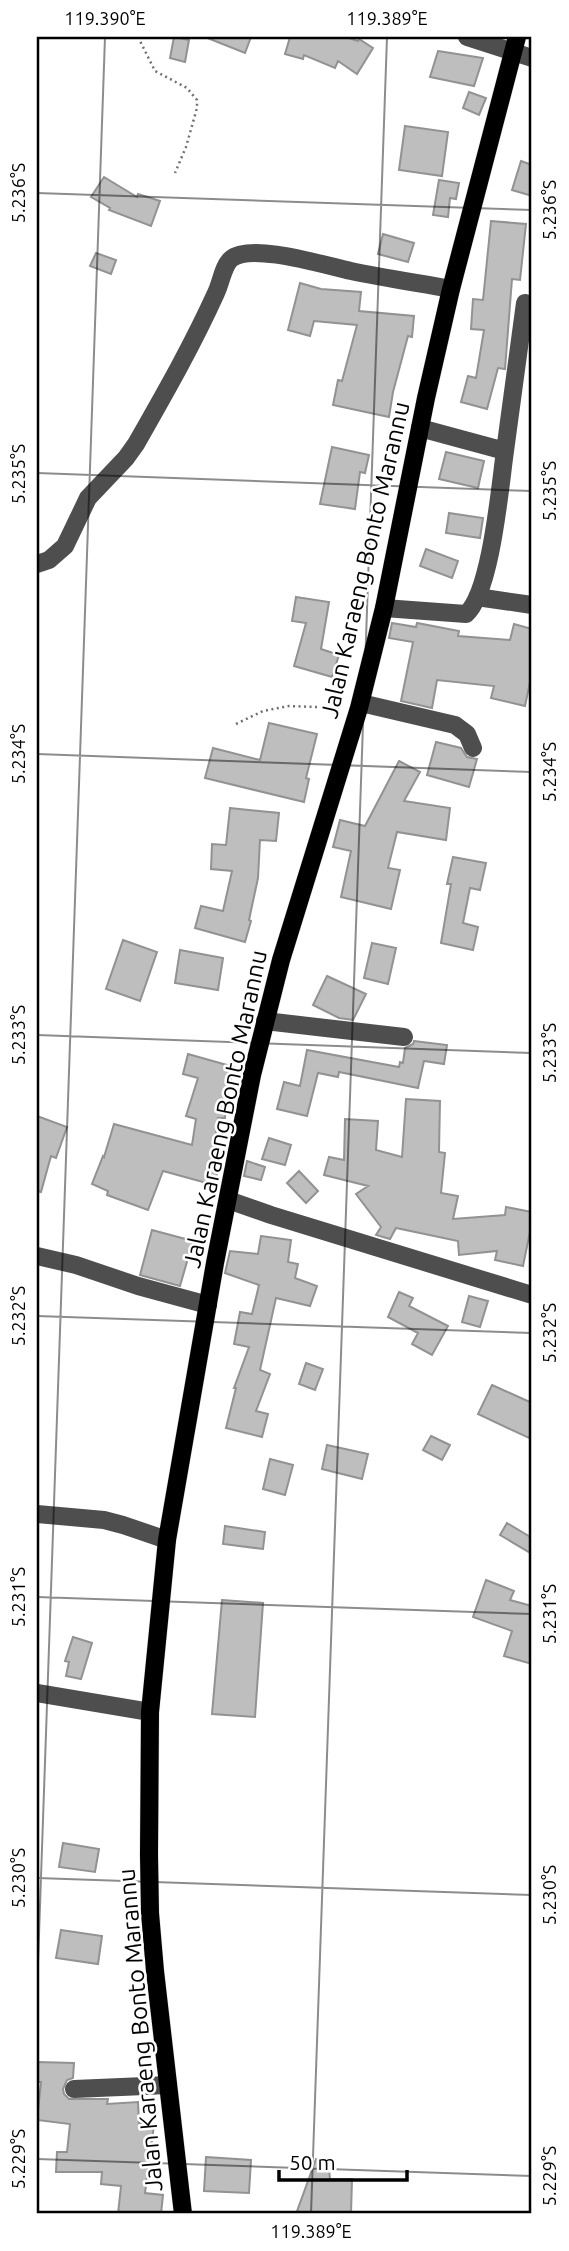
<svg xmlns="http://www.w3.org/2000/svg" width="569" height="2251" font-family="Ubuntu,sans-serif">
<rect width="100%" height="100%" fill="#fff"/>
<path fill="#bebebe" stroke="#929292" stroke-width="2" d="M174,37L189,40L185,62L170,58Z
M205,37H251L245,53Z
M290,37H346L358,41L359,39L373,48L357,74L338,61L335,68L304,55L303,59L285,54Z
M438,51L483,58L474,86L430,77Z
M469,92L486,98L479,115L463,108Z
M405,126L448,132L442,176L399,170Z
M521,161L532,165V196L512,190Z
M104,177L137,197L138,194L160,201L151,226L109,210L110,208L91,197Z
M439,180L459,183L456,199L450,198L448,217L433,215Z
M491,221L526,224L520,280L512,279L505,369L498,368L487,409L461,402L468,376L476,378L484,330L471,329L473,299L483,300Z
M383,234L414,243L408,262L378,254Z
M96,253L116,260L111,274L90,266Z
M300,283L321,289L361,292L359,311L414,316L412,337L408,336L393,392L389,417L333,405L338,380L342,381L357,325L314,321L310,336L288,330Z
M332,447L369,455L365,473L360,472L355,509L320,504Z
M446,452L484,461L478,488L439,479Z
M449,513L483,518L480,538L446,533Z
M426,549L458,561L452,578L420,566Z
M296,597L329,602L321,649L339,655L332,677L294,666L306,623L292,621Z
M392,623L416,627L417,623L459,631L458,636L510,640L514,624L532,629V673L525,706L491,698L494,686L437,680L432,708L401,701L413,642L389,638Z
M269,723L317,734L306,778L309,779L304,802L205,778L213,748L260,760Z
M436,742L461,748L467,757L477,759L469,787L427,775Z
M399,761L420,772L404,801L450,808L446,840L397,832L388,868L400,870L391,909L341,897L351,851L333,847L340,820L365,826Z
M230,808L279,813L276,841L260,840L258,878L249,920L251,921L245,942L195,928L201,906L223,911L232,871L211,869L212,844L226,845Z
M453,857L486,863L480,890L470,888L463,923L478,927L473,950L441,943L451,884H447Z
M123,940L157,952L140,1001L106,989Z
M372,943L396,948L388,984L364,978Z
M180,950L223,958L218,990L175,983Z
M327,976L366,994L353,1020L339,1018L313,1005Z
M414,1041L447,1045L444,1064L424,1061L418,1088L339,1072L338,1077L318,1073L307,1116L277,1109L284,1082L300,1086L307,1050L399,1067L400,1062L403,1063L405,1048L413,1044Z
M188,1054L234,1067L227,1094L225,1118H218L213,1156L221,1158L214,1185L163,1171L148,1210L107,1195L108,1191L92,1184L103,1156L104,1157L114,1124L192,1145L196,1119L186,1116L198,1078L183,1074Z
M406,1099L440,1101L439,1152L445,1153L441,1193L458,1196L453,1219L505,1215L506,1207L532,1212V1222L523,1266L495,1260L497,1251L459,1255L458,1241L396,1228L390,1239L376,1235L381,1227L356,1194L368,1186L324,1175L329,1157L344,1160L345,1119L378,1121L376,1150L402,1157Z
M37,1116L67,1127L56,1158L51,1156L41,1192L37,1191Z
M269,1138L291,1145L285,1165L262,1159Z
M247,1161L265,1167L261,1180L244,1176Z
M299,1171L318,1191L306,1203L287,1183Z
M152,1230L193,1241L180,1286L140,1275Z
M261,1236L291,1240L288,1262L298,1264L295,1278L317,1286L310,1306L276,1298L260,1370L270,1374L256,1411L268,1414L262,1437L226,1428L236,1388H234L249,1347L234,1344L240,1312L252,1314L259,1285L225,1273L230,1251L258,1254Z
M399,1292L413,1298L409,1306L448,1326L432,1355L412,1344L418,1333L388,1317Z
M469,1296L488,1301L480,1327L462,1322Z
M306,1363L323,1369L315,1390L299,1384Z
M492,1385L532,1403V1430L529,1438L478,1414Z
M431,1436L450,1445L442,1460L423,1450Z
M327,1445L368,1454L362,1479L322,1469Z
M270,1459L293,1465L285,1495L263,1489Z
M507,1523L532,1538V1554L500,1535Z
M225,1526L265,1532L263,1549L223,1544Z
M486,1580L514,1591L510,1600L532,1606V1664L504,1656L512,1631L473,1617Z
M222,1600L263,1603L255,1717L212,1714Z
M73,1637L92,1643L81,1679L66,1676L69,1662L65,1661Z
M63,1843L99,1849L95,1872L59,1867Z
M61,1930L102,1936L98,1964L56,1958Z
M37,2062L74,2063L73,2078L67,2080L63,2089L64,2094L69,2099H108L107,2104L138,2102L139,2123L154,2125L145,2193L163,2195L161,2214H118L121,2186L101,2184L102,2172H56L57,2152H67L70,2124L37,2120L41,2082H37Z
M206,2157L251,2160L249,2193L204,2191Z
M328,2158L330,2179H352L351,2214H296L316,2159Z"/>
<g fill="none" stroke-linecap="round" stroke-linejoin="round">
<defs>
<path id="major" d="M183,2214L155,1971L150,1913L149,1855L150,1712L167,1540L215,1263L252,1075L281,960L359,708L384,608L426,398L451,289L517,37"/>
</defs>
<use href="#major" stroke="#dbdbdb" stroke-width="19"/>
<path stroke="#707070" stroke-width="2.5" stroke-dasharray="2 3.5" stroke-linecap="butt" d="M138,37L155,71L187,88L197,100V108L186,147L175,173
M236,724L263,711L289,706L342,708"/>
<path stroke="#4e4e4e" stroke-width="18" d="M467,37L532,58
M420,428L505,451L525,303
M37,564L49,560L65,546L88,498L126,458L136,444C165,393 192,346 216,293C221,283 223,266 231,259C251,242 327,266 351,271C384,278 418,283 451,289
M477,597L532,605
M384,608L466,614C491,593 500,486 505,451
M361,703L455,725L467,734L473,748
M265,1021L404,1037
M228,1200L271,1215L532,1295
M37,1256L76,1265L138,1286L208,1305
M37,1514L104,1520L123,1525L167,1540
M37,1693L150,1712
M74,2089L168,2085"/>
<use href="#major" stroke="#000" stroke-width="18"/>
</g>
<path fill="none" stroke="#000" stroke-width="2" stroke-opacity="0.45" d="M37,193L532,210M37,473L532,491M37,754L532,772M37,1035L532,1053M37,1316L532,1333M37,1597L532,1614M37,1878L532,1895M37,1992L105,37M37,2159L532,2176M311,2214L387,37"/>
<g text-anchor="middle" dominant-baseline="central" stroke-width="5" stroke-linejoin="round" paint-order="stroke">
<g font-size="24" fill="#000" stroke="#fff">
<text transform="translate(365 560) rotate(-77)">Jalan Karaeng Bonto Marannu</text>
<text transform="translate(225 1109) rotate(-78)">Jalan Karaeng Bonto Marannu</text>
<text transform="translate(140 2030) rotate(-95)">Jalan Karaeng Bonto Marannu</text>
</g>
</g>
<rect width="569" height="2251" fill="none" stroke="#ffffff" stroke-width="77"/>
<path d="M279 2170v10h128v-10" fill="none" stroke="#000000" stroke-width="3.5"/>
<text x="289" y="2170" font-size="21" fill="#000000" stroke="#ffffff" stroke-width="5" paint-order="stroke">50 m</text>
<rect x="38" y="38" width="492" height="2174" fill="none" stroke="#000" stroke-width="2.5"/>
<g font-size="18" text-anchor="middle" fill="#000">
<text x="105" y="25">119.390°E</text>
<text x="387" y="25">119.389°E</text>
<text transform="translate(19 193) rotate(-90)" y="6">5.236°S</text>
<text transform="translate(550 210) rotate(-90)" y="6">5.236°S</text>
<text transform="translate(19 474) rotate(-90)" y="6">5.235°S</text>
<text transform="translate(550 491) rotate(-90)" y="6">5.235°S</text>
<text transform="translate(19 754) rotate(-90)" y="6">5.234°S</text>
<text transform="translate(550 772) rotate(-90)" y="6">5.234°S</text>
<text transform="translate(19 1035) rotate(-90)" y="6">5.233°S</text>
<text transform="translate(550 1053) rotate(-90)" y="6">5.233°S</text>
<text transform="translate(19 1316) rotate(-90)" y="6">5.232°S</text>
<text transform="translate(550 1333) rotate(-90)" y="6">5.232°S</text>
<text transform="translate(19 1597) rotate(-90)" y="6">5.231°S</text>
<text transform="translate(550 1614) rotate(-90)" y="6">5.231°S</text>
<text transform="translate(19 1878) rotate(-90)" y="6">5.230°S</text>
<text transform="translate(550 1895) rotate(-90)" y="6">5.230°S</text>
<text transform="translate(19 2159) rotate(-90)" y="6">5.229°S</text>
<text transform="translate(550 2176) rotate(-90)" y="6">5.229°S</text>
<text x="311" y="2238">119.389°E</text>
</g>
</svg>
